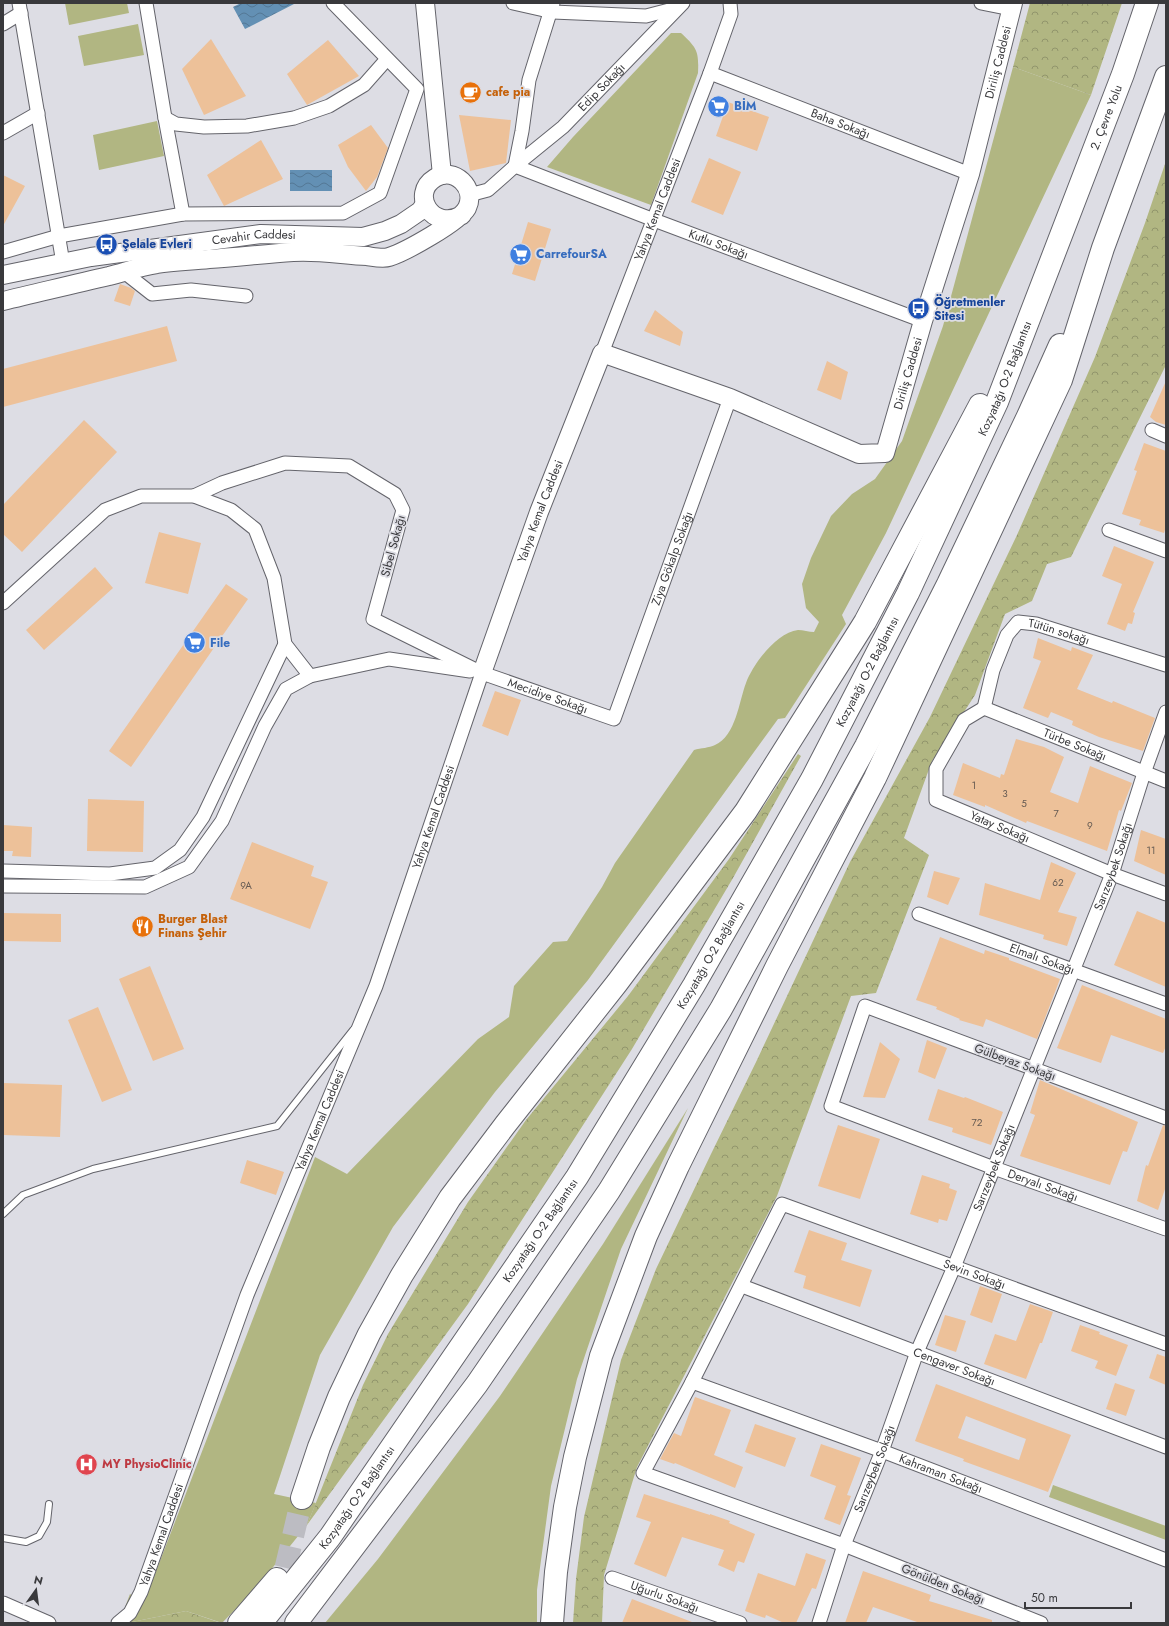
<svg xmlns="http://www.w3.org/2000/svg" width="1169" height="1626" font-family="Jost,sans-serif">
<defs>
<pattern id="forest-crowns" width="20" height="18" patternUnits="userSpaceOnUse"><rect width="20" height="18" fill="#b1b682"/><path d="M2 6a3 3 0 1 1 6 0M12 15a3 3 0 1 1 6 0" fill="none" stroke="#91956c"/></pattern>
<pattern id="water-waves" width="16" height="10" patternUnits="userSpaceOnUse"><rect width="16" height="10" fill="#6390b4"/><path d="M0 5q4-4 8 0t8 0" fill="none" stroke="#537794"/></pattern>
</defs>
<rect width="100%" height="100%" fill="#dddde4"/>
<path fill="#b1b682" d="M65,3H127L129,13L69,25Z
M138,24L144,55L84,66L78,36Z
M671,33H681C697,48 699,51 698,73L651,205L547,167L573,137Z
M1013,67L1091,95L886,533L842,615L846,624L785,718L778,719L588,980L495,1092L393,1227L320,1355L274,1494L316,1503L307,1525L257,1587L222,1623L186,1611L127,1623H119L130,1594L142,1603L150,1587L315,1157L347,1174L478,1039L509,1017L514,986L553,942L567,941L602,887L615,863L694,750C701,748 709,748 715,745C736,736 739,701 746,683C753,664 777,632 798,630C803,630 809,632 814,632L819,622L806,608L802,584L811,558L831,516L852,494L875,479L902,441L943,326Z
M157,121L164,156L99,170L93,135Z
M688,1108L621,1249L577,1379L551,1486L537,1590V1623H325L378,1559L500,1396L603,1244Z
M1053,1485L1166,1526V1540L1049,1497Z"/>
<path fill="url(#forest-crowns)" d="M1030,3H1122L1091,95L1013,67Z
M1166,161L1165,367L1071,557L1047,564L1032,601L1005,614L975,695L932,761L904,838L929,855L876,993L851,996L777,1196L637,1467L604,1575L602,1623H573L576,1579L584,1517L621,1360L656,1269L711,1154L757,1060L850,862L930,717L1017,535L1095,357L1145,223Z
M798,754L801,756L733,878L632,1049L529,1209L468,1304L307,1525L363,1385L388,1334L468,1202L526,1120L628,996L729,859Z
M186,1611L221,1623H127Z"/>
<path fill="url(#water-waves)" d="M241,3H293L294,4L245,29L233,7Z
M290,170H332V191H290Z"/>
<path fill="#edc199" fill-rule="evenodd" d="M211,39L246,96L204,115L182,69Z
M328,40L359,76L307,105L287,74Z
M728,102L769,117L757,151L716,136Z
M459,115L511,120L506,163L470,171Z
M371,125L388,148L377,177L366,191L348,167L338,145Z
M261,140L283,179L224,206L207,175Z
M709,158L741,172L723,215L691,202Z
M3,175L25,186L3,226Z
M528,222L551,229L535,281L512,274Z
M120,284L131,288L135,291L130,306L114,301Z
M655,310L683,332L680,346L644,331Z
M167,326L177,361L3,407V369Z
M827,361L848,372L841,400L817,390Z
M1166,381V425L1156,422L1150,417Z
M84,420L117,452L22,552L3,534V505Z
M1144,443L1166,451V526L1164,533L1139,525L1141,520L1122,514L1137,471L1134,470Z
M159,532L201,543L188,594L145,583Z
M1114,546L1154,562L1133,612L1135,613L1132,624L1128,623L1125,631L1107,624L1122,584L1102,576Z
M95,567L113,588L44,650L26,630Z
M226,584L248,599L131,767L109,751Z
M1038,638L1071,651L1072,647L1093,655L1077,689L1112,703L1113,701L1155,718L1143,751L1099,737L1072,725L1073,721L1051,712L1048,718L1023,708L1041,661L1033,658Z
M495,691L521,700L508,736L482,726Z
M1016,739L1044,747L1064,757L1050,792L1065,798L1078,803L1090,766L1132,783L1121,811L1119,810L1107,851L1027,821L1026,823L985,805V807L953,795L963,763L1000,778L1001,774L1004,775Z
M88,799L144,801L143,852L87,851Z
M3,825L32,827L31,857L12,856L13,851H3Z
M1141,830L1166,839V875L1134,861Z
M252,842L314,866L311,876L328,882L310,929L230,899Z
M1051,862L1076,873L1058,912L1077,917L1067,946L1043,939L1044,935L979,915L985,883L1040,900Z
M934,871L960,878L948,905L927,897Z
M1137,911L1166,923V987L1114,965Z
M3,913L61,914V942L3,941Z
M940,937L984,954L985,950L1009,958V960L1060,979L1037,1039L986,1019L983,1027L959,1020L960,1019L936,1009L937,1007L916,1000Z
M150,966L184,1049L153,1061L119,979Z
M1082,985L1166,1019V1046L1163,1053L1111,1035L1101,1063L1057,1048Z
M98,1007L132,1090L102,1102L68,1020Z
M927,1040L947,1048L935,1079L918,1072Z
M880,1042L900,1059L885,1098L863,1097Z
M1040,1080L1138,1122L1127,1152L1123,1151L1110,1185L1020,1156L1035,1115L1030,1113Z
M3,1083L62,1085L60,1137L3,1135Z
M938,1089L964,1098L965,1097L1003,1112L991,1145L952,1132L953,1128L928,1120Z
M838,1125L880,1139L860,1199L818,1186Z
M1163,1125L1166,1126V1186L1158,1210L1137,1201L1146,1165L1148,1166Z
M247,1160L284,1172L276,1195L240,1183Z
M922,1175L950,1184L949,1188L957,1191L947,1221L939,1219L938,1223L910,1214Z
M809,1230L847,1243L841,1260L872,1270L860,1307L803,1288L806,1276L794,1272Z
M980,1286L1002,1294L992,1323L970,1315Z
M1030,1304L1053,1312L1042,1343H1040L1026,1379L984,1364L995,1334L1016,1341Z
M945,1315L966,1321L956,1352L935,1345Z
M1080,1325L1100,1332L1099,1334L1128,1345L1116,1376L1095,1368L1098,1361L1071,1351Z
M1157,1354L1166,1357V1385L1149,1378Z
M1115,1383L1135,1390L1126,1416L1106,1409Z
M936,1384L1071,1435L1048,1492L963,1461L964,1459L915,1441ZM966,1416L1026,1439L1019,1460L958,1438Z
M695,1397L731,1410L714,1455L743,1467L735,1488L675,1463L674,1464L660,1459L674,1433L681,1436Z
M755,1424L796,1438L785,1467L745,1452Z
M821,1444L861,1458L847,1495L851,1496L840,1525L824,1519L836,1486L810,1476Z
M644,1494L710,1515V1514L730,1521L729,1523L755,1534L744,1563L738,1561L734,1572L718,1565L724,1550L682,1537L666,1577L634,1564L651,1522L636,1517Z
M806,1553L826,1560L816,1589L812,1588L796,1623H784L766,1615L765,1618L745,1611L758,1573L795,1586Z
M863,1571L931,1595L929,1601L992,1620V1623H920L873,1607L866,1623H845Z
M632,1599L692,1622L691,1623H622Z"/>
<g fill="none" stroke-linecap="round" stroke-linejoin="round">
<path stroke="#bcbcc2" stroke-width="22" stroke-dasharray="22 11" stroke-linecap="butt" d="M278,1600L302,1498"/>
<defs>
<path id="lane" d="M3,1214L23,1195L93,1169L277,1126L353,1030
M3,1538L26,1542L39,1536L47,1522L49,1504"/>
<g id="street">
<path d="M19,3L63,263"/>
<path d="M146,3L165,118L183,214"/>
<path d="M513,3L553,12L646,16L677,8"/>
<path d="M981,3L1011,9"/>
<path d="M3,24L21,13"/>
<path id="s1" d="M710,73L970,174"/>
<path d="M165,118L176,124L204,127L247,126L294,118L329,106L364,85L387,59"/>
<path d="M3,133L38,113"/>
<path id="s2" d="M515,166L654,220L923,321"/>
<path d="M515,166L522,131L529,80L553,3"/>
<path id="s3" d="M469,195L488,190L515,166L563,127L683,3"/>
<path d="M3,252L59,236L183,214L343,213L380,193L417,89L333,3"/>
<path d="M124,272L152,294L191,290L246,296"/>
<path id="s4" d="M602,353L710,73L731,14L730,3"/>
<path d="M1152,430L1166,436"/>
<path id="s5" d="M194,496L222,483L285,463L349,466L395,494L403,510L373,619L482,673L614,719L730,398"/>
<path d="M1109,530L1166,551"/>
<path d="M3,603L105,510L141,496H194L231,510L255,529L274,578L285,644L310,676"/>
<path id="s6" d="M984,708L964,720L936,769V800L1112,874L1166,894"/>
<path id="s7" d="M984,708L993,670L1007,635L1018,622L1036,624L1166,665"/>
<path id="s8" d="M984,708L1166,781"/>
<path d="M3,871L110,874L155,868L180,850L203,817L285,644"/>
<path d="M3,886L145,887L189,867L222,821L265,726L286,689L310,676L389,659L470,671"/>
<path id="s9" d="M919,914L1166,1004"/>
<path id="s10" d="M1166,1118L865,1006L831,1106L994,1168L1166,1229"/>
<path id="s11" d="M742,1286L1166,1447"/>
<path id="s12" d="M692,1382L882,1451L1166,1560"/>
<path id="s13" d="M612,1578L740,1623"/>
<path d="M3,1603L49,1623"/>
<path id="s14" d="M118,1623L130,1613L141,1592L247,1295L376,986L482,673"/>
<path id="s15" d="M819,1623L844,1545L882,1451L917,1352L954,1267L1112,874L1144,773L1166,712"/>
<path id="s16" d="M1041,1623L844,1545L643,1473L692,1382L782,1204L1166,1344"/>
</g>
<g id="secondary">
<path d="M425,3L442,175"/>
<path id="s17" d="M3,275L91,257L261,234L363,237L385,231L401,224L420,211L425,204"/>
<path d="M3,301C38,293 73,284 109,276C125,272 141,266 157,264C174,261 192,261 209,259C237,257 265,254 293,252C316,250 344,255 367,256C374,257 383,259 389,257C405,252 459,222 467,208C477,188 454,166 435,178C409,194 433,232 462,215"/>
<path id="s18" d="M482,673L539,512L602,353L730,398L859,454L885,453L923,321L970,174L1013,3"/>
</g>
<g id="highway">
<path d="M302,1498L319,1447L339,1397L369,1334L402,1275L450,1198L505,1125L617,983L746,811L865,622L980,405"/>
<path d="M239,1623L277,1579"/>
<path id="s19" d="M261,1623L330,1537L577,1177L694,985L812,779L908,593L997,402L1123,74L1147,3"/>
<path d="M296,1623L477,1384L609,1191L721,1009L866,746L948,584L1029,414L1060,345"/>
<path d="M552,1623L556,1572L565,1507L575,1457L601,1356L646,1236L678,1166L777,966L875,778L1061,380L1103,248L1166,77"/>
</g>
</defs>
<use href="#lane" stroke="#64646b" stroke-width="8"/>
<use href="#street" stroke="#64646b" stroke-width="15"/>
<use href="#secondary" stroke="#64646b" stroke-width="20"/>
<use href="#highway" stroke="#64646b" stroke-width="24"/>
<use href="#lane" stroke="#fff" stroke-width="6"/>
<use href="#street" stroke="#fff" stroke-width="13"/>
<use href="#secondary" stroke="#fff" stroke-width="18"/>
<use href="#highway" stroke="#fff" stroke-width="22"/>
</g>
<defs>
<symbol id="cafe-disc" viewBox="-11 -11 22 22"><circle r="9.5" fill="#e8710a" stroke="#dddde4"/><path d="M-5.5-4.5H6V0H3Q3 3.5 0 3.5H-2.5Q-5.5 3.5-5.5 0ZM3-3.2v2h1.7v-2ZM-6 4.5H4V6H-6Z" fill="#fff"/></symbol>
<symbol id="supermarket-disc" viewBox="-11 -11 22 22"><circle r="9.5" fill="#3f7fe0" stroke="#dddde4"/><path d="M-6-5.5h2.5l.6 2H6L4.5 2H-2.5L-4.4-4H-6ZM-1.5 3.2a1.3 1.3 0 1 0 .1 0ZM3 3.2a1.3 1.3 0 1 0 .1 0Z" fill="#fff"/></symbol>
<symbol id="bus-disc" viewBox="-11 -11 22 22"><circle r="9.5" fill="#1a4fb4" stroke="#dddde4"/><path d="M-5-6H5V4H4V6H2V4H-2V6H-4V4H-5ZM-3.5-4V0h7V-4ZM-3.5 1.2v1.5H-2V1.2ZM2 1.2v1.5H3.5V1.2Z" fill="#fff"/></symbol>
<symbol id="restaurant-disc" viewBox="-11 -11 22 22"><circle r="9.5" fill="#e8710a" stroke="#dddde4"/><path d="M-5-6h1v4h1v-4h1v4h1v-4h1v5L-1.5 .5V6h-2V.5L-5-1ZM5-6V6H3V1.5H1.5Q1.5-4 5-6Z" fill="#fff"/></symbol>
<symbol id="hospital-disc" viewBox="-11 -11 22 22"><circle r="9.5" fill="#e0444e" stroke="#dddde4"/><path d="M-5-5h3v3.5h4V-5h3V5h-3V1.5h-4V5h-3Z" fill="#fff"/></symbol>
</defs>
<g fill-rule="evenodd">
<use href="#cafe-disc" x="458" y="80" width="25" height="25"/>
<use href="#supermarket-disc" x="706" y="94" width="25" height="25"/>
<use href="#bus-disc" x="94" y="232" width="25" height="25"/>
<use href="#supermarket-disc" x="508" y="242" width="25" height="25"/>
<use href="#bus-disc" x="906" y="296" width="25" height="25"/>
<use href="#supermarket-disc" x="182" y="630" width="25" height="25"/>
<use href="#restaurant-disc" x="130" y="914" width="25" height="25"/>
<use href="#hospital-disc" x="74" y="1452" width="25" height="25"/>
</g>
<g text-anchor="middle" dominant-baseline="central" stroke-width="3.5" stroke-linejoin="round" paint-order="stroke">
<g font-size="10" fill="#665b53">
<text x="974" y="785">1</text>
<text x="1005" y="793">3</text>
<text x="1024" y="803">5</text>
<text x="1056" y="813">7</text>
<text x="1090" y="825">9</text>
<text x="1151" y="850">11</text>
<text x="1058" y="882">62</text>
<text x="246" y="885">9A</text>
<text x="977" y="1122">72</text>
</g>
<g font-size="12" fill="#39393c" stroke="#dddde4">
<text stroke="none"><textPath href="#s18" startOffset="1051">Diriliş Caddesi</textPath></text>
<text stroke="none"><textPath href="#s3" startOffset="173">Edip Sokağı</textPath></text>
<text stroke="none"><textPath href="#s19" startOffset="1734">2. Çevre Yolu</textPath></text>
<text stroke="none"><textPath href="#s1" startOffset="140">Baha Sokağı</textPath></text>
<text stroke="none"><textPath href="#s4" startOffset="154">Yahya Kemal Caddesi</textPath></text>
<text stroke="none"><textPath href="#s17" startOffset="254">Cevahir Caddesi</textPath></text>
<text stroke="none"><textPath href="#s2" startOffset="218">Kutlu Sokağı</textPath></text>
<text stroke="none"><textPath href="#s18" startOffset="727">Diriliş Caddesi</textPath></text>
<text stroke="none"><textPath href="#s19" startOffset="1454">Kozyatağı O-2 Bağlantısı</textPath></text>
<text stroke="none"><textPath href="#s18" startOffset="172">Yahya Kemal Caddesi</textPath></text>
<text transform="translate(393 546) rotate(-75)">Sibel Sokağı</text>
<text stroke="none"><textPath href="#s5" startOffset="778">Ziya Gökalp Sokağı</textPath></text>
<text stroke="none"><textPath href="#s7" startOffset="136">Tütün sokağı</textPath></text>
<text stroke="none"><textPath href="#s19" startOffset="1130">Kozyatağı O-2 Bağlantısı</textPath></text>
<text stroke="none"><textPath href="#s5" startOffset="537">Mecidiye Sokağı</textPath></text>
<text stroke="none"><textPath href="#s8" startOffset="98">Türbe Sokağı</textPath></text>
<text stroke="none"><textPath href="#s14" startOffset="868">Yahya Kemal Caddesi</textPath></text>
<text stroke="none"><textPath href="#s6" startOffset="180">Yatay Sokağı</textPath></text>
<text stroke="none"><textPath href="#s15" startOffset="812">Sarızeybek Sokağı</textPath></text>
<text stroke="none"><textPath href="#s19" startOffset="806">Kozyatağı O-2 Bağlantısı</textPath></text>
<text stroke="none"><textPath href="#s9" startOffset="131">Elmalı Sokağı</textPath></text>
<text transform="translate(1015 1062) rotate(20)">Gülbeyaz Sokağı</text>
<text stroke="none"><textPath href="#s14" startOffset="544">Yahya Kemal Caddesi</textPath></text>
<text stroke="none"><textPath href="#s15" startOffset="488">Sarızeybek Sokağı</textPath></text>
<text stroke="none"><textPath href="#s10" startOffset="653">Deryalı Sokağı</textPath></text>
<text stroke="none"><textPath href="#s19" startOffset="482">Kozyatağı O-2 Bağlantısı</textPath></text>
<text stroke="none"><textPath href="#s16" startOffset="933">Sevin Sokağı</textPath></text>
<text stroke="none"><textPath href="#s11" startOffset="227">Cengaver Sokağı</textPath></text>
<text stroke="none"><textPath href="#s15" startOffset="164">Sarızeybek Sokağı</textPath></text>
<text stroke="none"><textPath href="#s12" startOffset="265">Kahraman Sokağı</textPath></text>
<text stroke="none"><textPath href="#s19" startOffset="158">Kozyatağı O-2 Bağlantısı</textPath></text>
<text stroke="none"><textPath href="#s14" startOffset="100">Yahya Kemal Caddesi</textPath></text>
<text transform="translate(943 1584) rotate(22)">Gönülden Sokağı</text>
<text stroke="none"><textPath href="#s13" startOffset="56">Uğurlu Sokağı</textPath></text>
</g>
<g font-size="12" font-weight="bold" fill="#c56008" stroke="#dddde4" text-anchor="start">
<text x="486" y="92">cafe pia</text>
<text x="158" y="919">Burger Blast<tspan x="158" dy="14">Finans Şehir</tspan></text>
</g>
<g font-size="12" font-weight="bold" fill="#366cbe" stroke="#dddde4" text-anchor="start">
<text x="734" y="106">BİM</text>
<text x="536" y="254">CarrefourSA</text>
<text x="210" y="643">File</text>
</g>
<g font-size="12" font-weight="bold" fill="#164399" stroke="#dddde4" text-anchor="start">
<text x="122" y="244">Şelale Evleri</text>
<text x="934" y="302">Öğretmenler<tspan x="934" dy="14">Sitesi</tspan></text>
</g>
<g font-size="12" font-weight="bold" fill="#be3a42" stroke="#dddde4" text-anchor="start">
<text x="102" y="1464">MY PhysioClinic</text>
</g>
</g>
<rect width="1169" height="1626" fill="none" stroke="#39393c" stroke-width="8"/>
<g transform="translate(36 1590) rotate(14)" stroke="#dddde4" stroke-width="3" paint-order="stroke">
<path d="M0-3L7 15L0 10L-7 15Z" fill="#39393c"/>
<text y="-6" font-size="11" font-weight="bold" text-anchor="middle" fill="#39393c">N</text>
</g>
<path d="M1025 1602v6h106v-6" fill="none" stroke="#39393c" stroke-width="2"/>
<text x="1031" y="1602" font-size="12" fill="#39393c" stroke="#dddde4" stroke-width="3" paint-order="stroke">50 m</text>
</svg>
